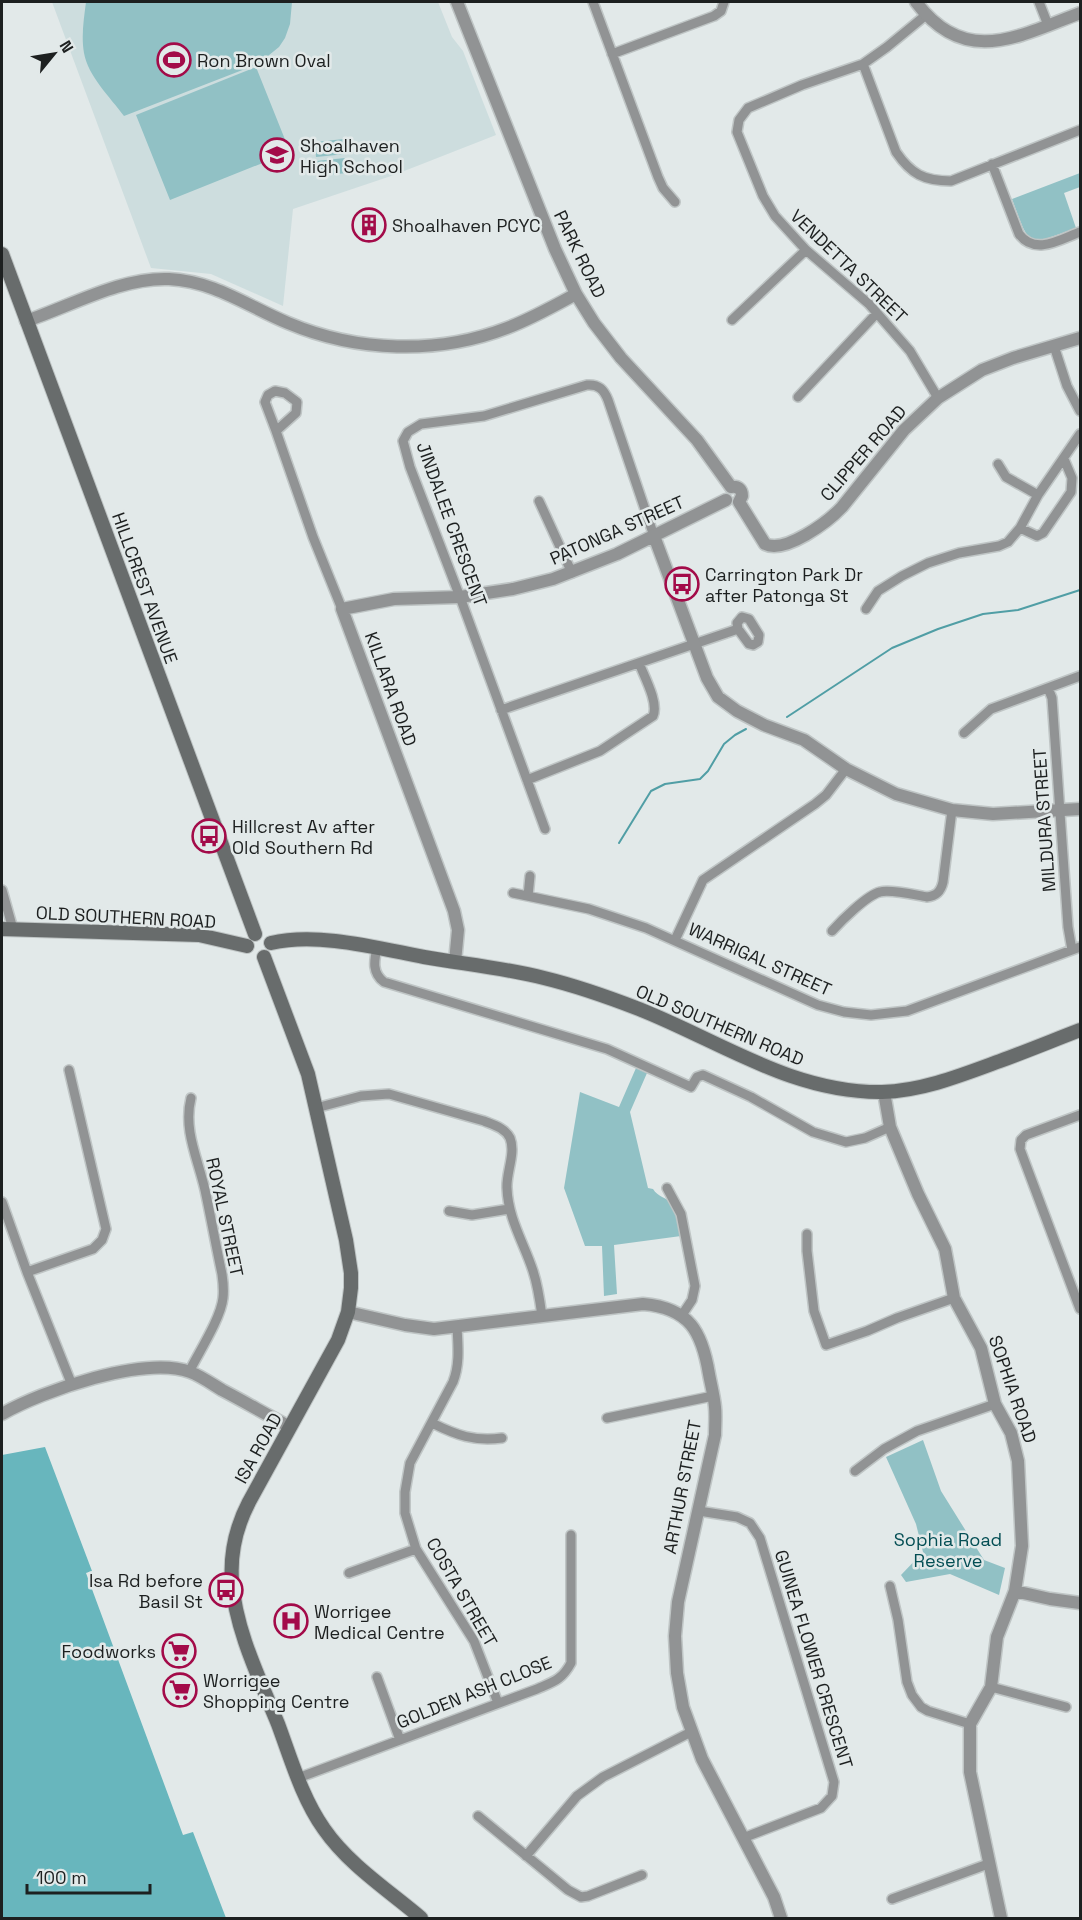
<svg xmlns="http://www.w3.org/2000/svg" width="1082" height="1920" font-family="'Space Grotesk',sans-serif">
<rect width="100%" height="100%" fill="#e2e9e9"/>
<path fill="#cdddde" d="M52,2H438L452,37L463,51L496,135L394,175L293,209L283,306L211,274L151,268Z"/>
<path fill="#91c1c5" d="M86,2H292L290,24L285,38L279,47L258,64L124,116C110,97 88,76 84,53C81,36 84,18 86,2Z
M256,67L290,152L170,200L136,115Z
M344,139L346,154L316,157L315,142Z
M345,158L347,173L317,176L316,161Z
M1080,173V187L1064,193L1076,228C1026,246 1031,250 1012,199Z
M636,1068L647,1073L630,1112L648,1188L653,1189C658,1197 666,1197 672,1204C679,1212 679,1226 681,1236L614,1245L617,1294L604,1296L602,1246H585L564,1188L580,1092L619,1107Z
M923,1440L941,1491L984,1560L1005,1568L999,1595L950,1574L906,1582L901,1575L923,1552L916,1524L886,1457Z"/>
<path fill="#68b6bd" d="M45,1447L92,1571L86,1573L183,1835L193,1832L226,1918H2V1455Z"/>
<g fill="none" stroke-linecap="round" stroke-linejoin="round">
<path stroke="#509ea5" stroke-width="2" d="M787,717L892,648L938,629L983,614L1018,610L1080,590
M619,843L651,791L665,784L700,779L708,771L724,744L735,735L746,729"/>
<defs>
<path id="minor" d="M593,2L658,177L663,188L675,202
M1039,2L1048,25
M926,15L887,47L863,64L802,85L748,108L739,120L737,132L763,196L775,216L806,250L869,304L910,351L938,398
M612,54L714,16L721,11L724,2
M863,64L896,152C911,174 924,181 951,181L1080,130
M992,164L1019,234C1035,256 1061,239 1080,232
M732,320L806,250
M1054,346L1067,386L1080,411
M798,397L877,313
M276,431L265,402L268,395L275,391L285,393L297,402L296,413L276,431L313,537L342,609
M998,464L1006,477L1038,495
M539,501L572,573
M1020,528L1037,536L1043,533L1071,492L1072,478L1064,459
M866,609L878,591L902,576L928,563L959,553L999,546L1008,542L1020,528L1038,495L1080,434
M1048,688L1052,698L1068,927L1072,950
M501,710L738,629L737,623L742,617L749,619L759,635L758,642L753,645L749,644L738,629
M964,733L991,709L1080,676
M527,780L600,751L653,716C659,703 644,676 639,663
M545,829L460,597L410,467L403,441L408,432L421,424L484,416L587,385C599,384 604,390 608,400L654,536
M2,890L13,929
M513,893L589,909L646,928L818,1005L844,1012L871,1015L907,1011L1080,947
M528,896L530,876
M832,931C841,921 867,895 880,892C890,889 915,895 927,897C937,896 941,891 943,882L952,810
M675,940L703,880L815,804L826,795L846,769
M377,948C374,961 372,973 384,982L607,1049L691,1087L697,1077L703,1075L751,1097L813,1132L846,1142L865,1138L890,1127
M316,1108L361,1096L389,1094L484,1121C494,1125 505,1128 510,1138C516,1153 506,1173 507,1188C508,1219 524,1243 533,1271C538,1286 540,1301 542,1316
M1080,1115L1026,1135L1021,1140L1020,1149L1080,1309
M667,1188L681,1214L695,1286L692,1300L682,1315
M2,1202L27,1272L72,1385
M449,1211L472,1215L509,1209
M807,1234V1251L814,1311L826,1345L867,1331L897,1318L954,1298
M27,1272L93,1249L102,1240L106,1229L69,1070
M457,1327C458,1346 460,1364 453,1382L410,1463L405,1492V1513L416,1549L474,1641L498,1703
M189,1372C199,1352 221,1318 223,1298C224,1290 223,1281 222,1274C216,1246 211,1218 205,1190C198,1159 183,1130 191,1098
M607,1418L713,1396
M432,1423C456,1435 475,1442 502,1438
M855,1471L884,1449L917,1431L995,1404
M699,1511L737,1517L750,1523L760,1538L834,1782L832,1796L821,1808L743,1838
M349,1573L416,1549
M890,1586L898,1620L907,1682L912,1695L921,1707L928,1711L970,1724
M377,1677L400,1740
M991,1687L1066,1707
M298,1778L537,1689C553,1682 562,1680 571,1663V1535
M478,1816L568,1890L581,1897L588,1896L642,1875
M526,1856L577,1796L603,1777L691,1732
M892,1899L988,1864"/>
<path id="tertiary" d="M457,2L555,249L576,294L594,323L621,358L697,440L731,487
M916,2C965,68 1019,36 1080,13
M26,321C71,306 121,277 169,279C214,281 249,307 288,323C357,352 437,355 507,328C531,319 554,306 576,294
M731,487C738,486 742,489 742,496L739,502
M739,502L765,544C785,554 828,522 842,507L904,430L938,398L982,370L1013,358L1080,338
M654,536L707,678L718,697L737,711L764,725L804,740L846,769L896,794L952,810L993,814L1080,809
M455,962L458,930L454,911L342,609L394,599L460,597L513,589L553,579L617,554L726,500
M884,1092L890,1127L918,1194L945,1249L954,1298L981,1348L995,1404L1011,1433L1018,1461L1022,1546L1015,1591L997,1637L991,1687L970,1724V1772L1001,1918
M348,1312L405,1325L434,1329L643,1304C690,1308 702,1332 709,1374C711,1385 714,1396 715,1407C716,1416 715,1426 715,1435L678,1602L675,1636L677,1673L683,1707L702,1759L774,1897L781,1918
M2,1414C42,1391 145,1355 190,1372C201,1376 212,1384 222,1390C245,1402 267,1415 290,1427
M1015,1591L1050,1599L1080,1603"/>
<path id="secondary" d="M2,254L255,934
M2,929L199,935L247,946
M271,943C318,932 377,948 424,957C464,964 505,968 544,978C577,986 608,997 639,1009C720,1041 792,1093 882,1092C922,1091 962,1075 1000,1061C1027,1051 1054,1040 1080,1030
M264,957L308,1074L346,1240L351,1273V1288L348,1312L338,1340L249,1502C236,1527 230,1553 232,1581C235,1629 260,1680 278,1724C291,1759 302,1798 324,1829C349,1865 388,1890 421,1918"/>
</defs>
<use href="#minor" stroke="#bfc5c5" stroke-width="12"/>
<use href="#tertiary" stroke="#bfc5c5" stroke-width="15"/>
<use href="#secondary" stroke="#bfc5c5" stroke-width="16"/>
<use href="#minor" stroke="#919394" stroke-width="9"/>
<use href="#tertiary" stroke="#919394" stroke-width="12"/>
<use href="#secondary" stroke="#686c6c" stroke-width="14"/>
</g>
<defs>
<symbol id="stadium-ring" viewBox="-11 -11 22 22"><circle r="9.5" fill="#e2e9e9" stroke="#a30b49" stroke-width="1.5"/><path d="M0-5a6.5 5 0 1 0 0 10a6.5 5 0 1 0 0-10ZM-3.5-1.8h7v3.6h-7Z" fill="#a30b49"/></symbol>
<symbol id="school-ring" viewBox="-11 -11 22 22"><circle r="9.5" fill="#e2e9e9" stroke="#a30b49" stroke-width="1.5"/><path d="M0-5L7-2L0 1L-7-2ZM-4 1L0 2.5L4 1V4Q0 6-4 4Z" fill="#a30b49"/></symbol>
<symbol id="building-ring" viewBox="-11 -11 22 22"><circle r="9.5" fill="#e2e9e9" stroke="#a30b49" stroke-width="1.5"/><path d="M-4-6H4V6H1V3H-1V6H-4ZM-2.5-4.3h1.7v1.8h-1.7ZM.8-4.3h1.7v1.8H.8ZM-2.5-1h1.7V.8h-1.7ZM.8-1h1.7V.8H.8Z" fill="#a30b49"/></symbol>
<symbol id="bus-ring" viewBox="-11 -11 22 22"><circle r="9.5" fill="#e2e9e9" stroke="#a30b49" stroke-width="1.5"/><path d="M-5-6H5V4H4V6H2V4H-2V6H-4V4H-5ZM-3.5-4V0h7V-4ZM-3.5 1.2v1.5H-2V1.2ZM2 1.2v1.5H3.5V1.2Z" fill="#a30b49"/></symbol>
<symbol id="hospital-ring" viewBox="-11 -11 22 22"><circle r="9.5" fill="#e2e9e9" stroke="#a30b49" stroke-width="1.5"/><path d="M-5-5h3v3.5h4V-5h3V5h-3V1.5h-4V5h-3Z" fill="#a30b49"/></symbol>
<symbol id="supermarket-ring" viewBox="-11 -11 22 22"><circle r="9.5" fill="#e2e9e9" stroke="#a30b49" stroke-width="1.5"/><path d="M-6-5.5h2.5l.6 2H6L4.5 2H-2.5L-4.4-4H-6ZM-1.5 3.2a1.3 1.3 0 1 0 .1 0ZM3 3.2a1.3 1.3 0 1 0 .1 0Z" fill="#a30b49"/></symbol>
</defs>
<g fill-rule="evenodd">
<use href="#stadium-ring" x="155" y="41" width="38" height="38"/>
<use href="#school-ring" x="258" y="136" width="38" height="38"/>
<use href="#building-ring" x="350" y="206" width="38" height="38"/>
<use href="#bus-ring" x="663" y="565" width="38" height="38"/>
<use href="#bus-ring" x="190" y="817" width="38" height="38"/>
<use href="#bus-ring" x="207" y="1571" width="38" height="38"/>
<use href="#hospital-ring" x="272" y="1602" width="38" height="38"/>
<use href="#supermarket-ring" x="160" y="1632" width="38" height="38"/>
<use href="#supermarket-ring" x="161" y="1671" width="38" height="38"/>
</g>
<g text-anchor="middle" dominant-baseline="central" stroke-width="5" stroke-linejoin="round" paint-order="stroke">
<g font-size="18" fill="#1d2020" stroke="#e2e9e9" text-anchor="start">
<text x="197" y="60">Ron Brown Oval</text>
<text x="300" y="145">Shoalhaven<tspan x="300" dy="21">High School</tspan></text>
<text x="392" y="225">Shoalhaven PCYC</text>
<text x="705" y="574">Carrington Park Dr<tspan x="705" dy="21">after Patonga St</tspan></text>
<text x="232" y="826">Hillcrest Av after<tspan x="232" dy="21">Old Southern Rd</tspan></text>
<text x="203" y="1580" text-anchor="end">Isa Rd before<tspan x="203" dy="21">Basil St</tspan></text>
<text x="314" y="1611">Worrigee<tspan x="314" dy="21">Medical Centre</tspan></text>
<text x="156" y="1651" text-anchor="end">Foodworks</text>
<text x="203" y="1680">Worrigee<tspan x="203" dy="21">Shopping Centre</tspan></text>
</g>
<g font-size="18" fill="#1d2020" stroke="#e2e9e9">
<text transform="translate(580 254) rotate(64)">PARK ROAD</text>
<text transform="translate(849 266) rotate(44)">VENDETTA STREET</text>
<text transform="translate(863 453) rotate(-49)">CLIPPER ROAD</text>
<text transform="translate(452 524) rotate(70)">JINDALEE CRESCENT</text>
<text transform="translate(617 530) rotate(-24)">PATONGA STREET</text>
<text transform="translate(145 588) rotate(70)">HILLCREST AVENUE</text>
<text transform="translate(391 689) rotate(70)">KILLARA ROAD</text>
<text transform="translate(1044 820) rotate(-94)">MILDURA STREET</text>
<text transform="translate(126 917) rotate(3)">OLD SOUTHERN ROAD</text>
<text transform="translate(760 959) rotate(24)">WARRIGAL STREET</text>
<text transform="translate(720 1025) rotate(23)">OLD SOUTHERN ROAD</text>
<text transform="translate(225 1217) rotate(78)">ROYAL STREET</text>
<text transform="translate(1013 1389) rotate(71)">SOPHIA ROAD</text>
<text transform="translate(258 1448) rotate(-61)">ISA ROAD</text>
<text transform="translate(682 1487) rotate(-79)">ARTHUR STREET</text>
<text transform="translate(462 1592) rotate(60)">COSTA STREET</text>
<text transform="translate(814 1659) rotate(73)">GUINEA FLOWER CRESCENT</text>
<text transform="translate(474 1692) rotate(-22)">GOLDEN ASH CLOSE</text>
</g>
<g font-size="18" fill="#044e54" stroke="#e2e9e9">
<text x="948" y="1539">Sophia Road<tspan x="948" dy="21">Reserve</tspan></text>
</g>
</g>
<rect width="1082" height="1920" fill="none" stroke="#1d2020" stroke-width="6"/>
<g transform="translate(54 54) rotate(60)" stroke="#e2e9e9" stroke-width="4.5" paint-order="stroke">
<path d="M0-4.5L10 22L0 15L-10 22Z" fill="#1d2020"/>
<text y="-9" font-size="16" font-weight="bold" text-anchor="middle" fill="#1d2020">N</text>
</g>
<path d="M27 1884v9h123v-9" fill="none" stroke="#1d2020" stroke-width="3"/>
<text x="36" y="1884" font-size="18" fill="#1d2020" stroke="#e2e9e9" stroke-width="4.5" paint-order="stroke">100 m</text>
</svg>
